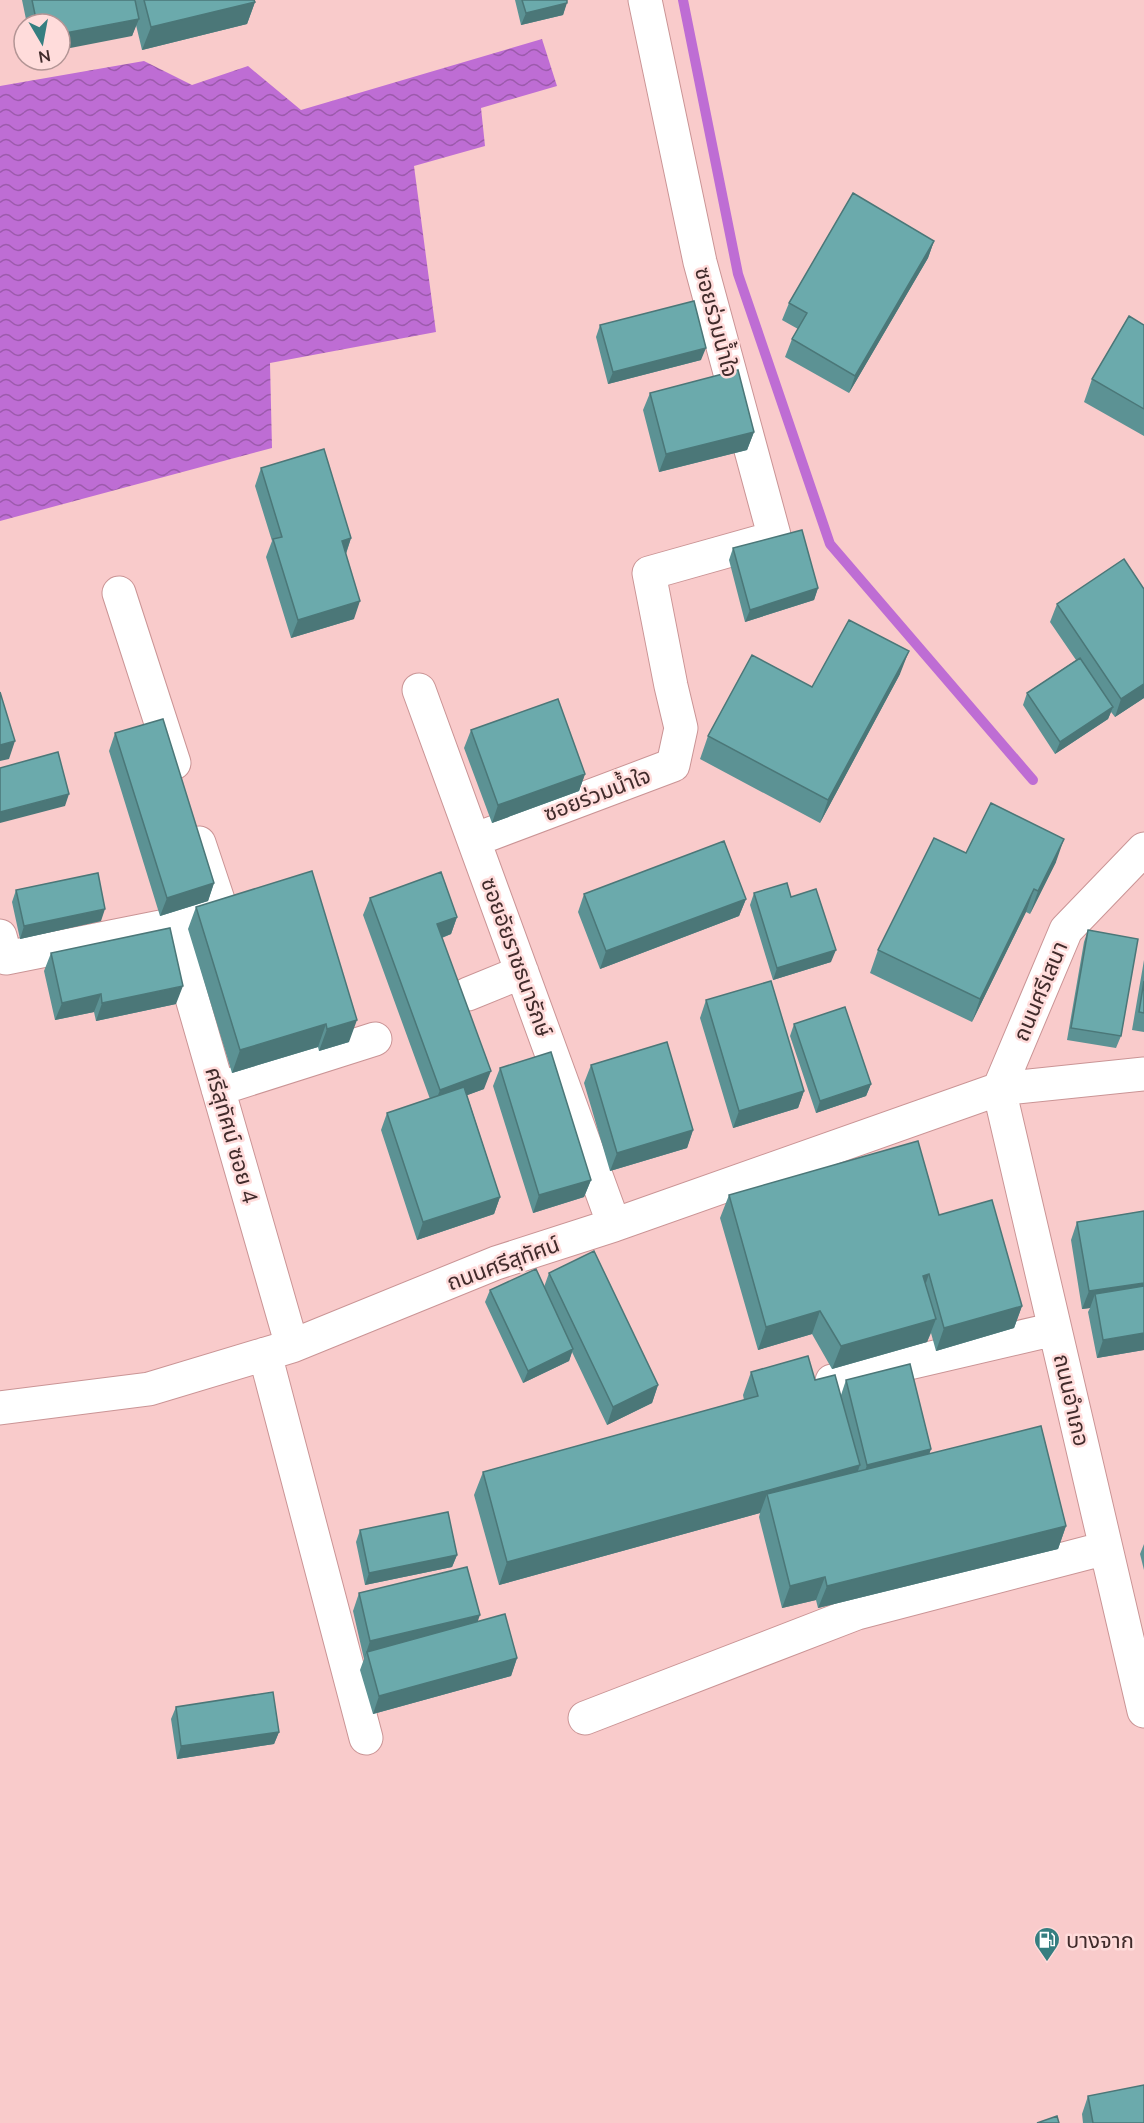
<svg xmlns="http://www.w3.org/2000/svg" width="1144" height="2123" font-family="Mulish,'Noto Sans Thai',sans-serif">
<defs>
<pattern id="water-waves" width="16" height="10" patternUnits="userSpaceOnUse" patternTransform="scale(1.5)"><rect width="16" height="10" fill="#be6dd4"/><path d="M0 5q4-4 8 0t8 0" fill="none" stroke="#9c5aac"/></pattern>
</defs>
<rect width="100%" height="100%" fill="#f9cbcb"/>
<path fill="url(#water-waves)" d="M542,39L557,86L481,108L485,146L414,166L436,332L270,363L272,448L0,521V86L144,61L192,85L248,66L301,110Z"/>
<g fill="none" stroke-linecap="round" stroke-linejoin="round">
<path stroke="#be6dd4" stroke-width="10" d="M683,0L738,274L830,544L1033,780"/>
<defs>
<path id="minor" d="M119,593L174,763
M419,690L614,1225
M474,840L673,765L681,728L671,686L649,573L770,539L774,535L700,262L645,0
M171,925L292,1346
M0,936L6,958L171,925L221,909L199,843
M468,994L522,972
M218,1089L375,1039
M999,1089L1144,1711
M999,1089L1066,930L1144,849
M265,1354L366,1738
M832,1381L1055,1329
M0,1408L149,1389L292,1346L496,1263L614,1225L999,1089L1144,1074
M585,1718L857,1613L1106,1548"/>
</defs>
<use href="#minor" stroke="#ca9495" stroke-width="35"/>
<use href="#minor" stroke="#fff" stroke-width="33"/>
</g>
<path fill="#5c9294" d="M22,0H254L255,2L247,24L142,50L136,25L132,36L60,24H27Z
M515,0H567L563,15L521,25Z
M934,241L928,258L849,393L785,357L792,339L798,329L782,320L789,303Z
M600,325L701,360L608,384L596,337Z
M1144,325V436L1084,402L1092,379Z
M650,393L754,432L747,450L659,472L643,410Z
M261,468L351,538L346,554L354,619L291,638L266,557L272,541L255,486Z
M733,548L818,588L814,600L745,622L729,560Z
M1057,604L1144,698L1115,717L1111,712L1108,719L1055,754L1023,705L1027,693L1076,660L1050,622Z
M900,674L820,823L700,759L708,736L812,687Z
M471,730L585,774L579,791L492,823L464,748Z
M115,733L214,883L208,901L160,916L109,751Z
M966,853L1056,862L1030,914L1026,912L972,1022L870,973L878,950Z
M16,890L101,921L20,939L12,902Z
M754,893L791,897L831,962L773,980L750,905Z
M584,894L746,899L739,916L600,969L578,912Z
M370,898L457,917L451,934L442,938L484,1089L467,1095L500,1197L494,1214L417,1240L381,1130L387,1113L430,1099L363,915Z
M196,907L349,1042L319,1051L318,1047L232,1073L188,929Z
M1088,930L1121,1036L1116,1048L1067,1040L1084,942Z
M51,953L176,1004L96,1021L94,1012L55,1020L44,971Z
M1144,960V1032L1132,1030Z
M706,1000L804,1091L798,1108L733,1128L700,1018Z
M794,1024L871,1084L866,1096L816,1113L790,1036Z
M591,1065L693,1130L687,1148L610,1171L584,1083Z
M500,1068L591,1180L584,1197L533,1213L493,1086Z
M729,1195L1022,1306L1014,1328L936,1351L931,1333L927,1342L832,1369L812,1334L758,1350L720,1218Z
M1144,1211V1350L1097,1358L1088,1312L1090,1308L1082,1309L1071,1240L1077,1222Z
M549,1273L658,1385L652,1403L607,1425L572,1352L569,1361L523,1383L485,1302L490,1290L544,1287Z
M751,1372L815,1380L841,1395L846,1380L931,1449L929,1454L1066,1526L1058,1549L818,1608L816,1600L782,1608L759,1517L760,1513L499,1585L474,1495L483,1472L744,1400L743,1395Z
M360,1530L457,1555L452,1567L365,1585L356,1542Z
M1144,1544V1570L1140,1554Z
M359,1593L478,1622L517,1658L511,1676L373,1714L360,1670L364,1659L353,1611Z
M176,1707L279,1732L274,1744L177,1759L171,1719Z
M1088,2096L1144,2123H1083L1082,2114Z"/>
<path fill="#4b7778" d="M255,2L247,24L142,50L151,27Z
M567,3L563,15L521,25L526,13Z
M139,19L132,36L60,50V34Z
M934,241L928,258L849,393L855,376Z
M706,348L701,360L608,384L613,372Z
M754,432L747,450L659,472L666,454Z
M351,538L345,556L342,541Z
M818,588L814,600L745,622L750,610Z
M360,601L354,619L291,638L298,620Z
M909,651L900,674L820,823L828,800Z
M1144,684V698L1115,717L1121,699Z
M1113,707L1108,719L1055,754L1060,742Z
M15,741L9,759L0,761V745Z
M585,774L579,791L492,823L498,805Z
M69,794L65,806L0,823V812Z
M1064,839L1056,862L1030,914L1038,891Z
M214,883L208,901L160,916L167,898Z
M1034,889L1026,912L972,1022L980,999Z
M746,899L739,916L600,969L606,951Z
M105,909L101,921L20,939L24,926Z
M457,917L451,934L430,942L437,924Z
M836,950L831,962L773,980L777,968Z
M183,986L176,1004L96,1021L102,1003Z
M101,994L94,1012L55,1020L62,1003Z
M357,1020L349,1042L319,1051L327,1029Z
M326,1024L318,1047L232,1073L240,1050Z
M491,1071L484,1089L433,1108L440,1090Z
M871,1084L866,1096L816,1113L820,1101Z
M804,1091L798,1108L733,1128L739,1111Z
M693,1130L687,1148L610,1171L617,1153Z
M591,1180L584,1197L533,1213L539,1195Z
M500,1197L494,1214L417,1240L423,1222Z
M929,1274L921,1297L923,1276Z
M1144,1283V1299L1095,1294L1090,1308L1082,1309L1089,1291Z
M1022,1306L1014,1328L936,1351L944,1328Z
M820,1311L812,1334L758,1350L766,1327Z
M936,1319L927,1342L832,1369L841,1346Z
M1144,1333V1350L1097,1358L1103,1340Z
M573,1349L569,1361L523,1383L528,1371Z
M658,1385L652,1403L607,1425L613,1407Z
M931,1449L925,1466L861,1483L867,1465Z
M860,1465L852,1488L767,1494L760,1513L499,1585L507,1562Z
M1066,1526L1058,1549L818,1608L827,1586Z
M457,1555L452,1567L365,1585L369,1573Z
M825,1577L816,1600L782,1608L790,1586Z
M480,1615L474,1632L367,1652L364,1659L370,1641Z
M517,1658L511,1676L373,1714L379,1696Z
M279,1732L274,1744L177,1759L181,1746Z"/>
<path fill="#6baaac" stroke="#4b7778" stroke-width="1.5" d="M32,0H135L139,19L60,34V24H37Z
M144,0H254L255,2L151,27Z
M522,0H567V3L526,13Z
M853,193L934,241L855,376L792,339L807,313L789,303Z
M694,301L706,348L613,372L600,325Z
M1129,316L1144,325V409L1092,379Z
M738,370L754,432L666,454L650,393Z
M324,449L351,538L342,541L360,601L298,620L273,539L282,537L261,468Z
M802,530L818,588L750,610L733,548Z
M1124,559L1144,589V684L1121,699L1057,604Z
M849,620L909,651L828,800L708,736L752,655L812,687Z
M1080,658L1113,707L1060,742L1027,693Z
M0,692L15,741L0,745Z
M558,699L585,774L498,805L471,730Z
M163,719L214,883L167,898L115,733Z
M58,752L69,794L0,812V768Z
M991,803L1064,839L1038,891L1034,889L980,999L878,950L934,838L966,853Z
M724,841L746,899L606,951L584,894Z
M312,871L357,1020L327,1029L326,1024L240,1050L196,907Z
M441,872L457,917L437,924L491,1071L440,1090L370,898Z
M98,873L105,909L24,926L16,890Z
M787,883L791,897L816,889L836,950L777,968L754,893Z
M170,928L183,986L102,1003L101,994L62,1003L51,953Z
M1088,930L1138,939L1121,1036L1071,1028Z
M771,981L804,1091L739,1111L706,1000Z
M1144,981V1013L1139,1012Z
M845,1007L871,1084L820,1101L794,1024Z
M667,1042L693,1130L617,1153L591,1065Z
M551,1052L591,1180L539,1195L500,1068Z
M464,1087L500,1197L423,1222L387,1113Z
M918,1141L939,1215L992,1200L1022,1306L944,1328L929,1274L923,1276L936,1319L841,1346L820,1311L766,1327L729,1195Z
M1144,1211V1283L1089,1291L1077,1222Z
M594,1251L658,1385L613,1407L549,1273Z
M536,1269L573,1349L528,1371L490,1290Z
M1144,1286V1333L1103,1340L1095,1294Z
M808,1356L815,1380L835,1375L860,1465L507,1562L483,1472L758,1396L751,1372Z
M910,1364L931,1449L867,1465L846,1380Z
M1041,1426L1066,1526L827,1586L825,1577L790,1586L767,1494Z
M448,1512L457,1555L369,1573L360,1530Z
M467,1567L480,1615L370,1641L359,1593Z
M505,1614L517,1658L379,1696L367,1652Z
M273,1692L279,1732L181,1746L176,1707Z
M1144,2085V2123H1093L1088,2096Z
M1057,2116L1059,2123H1037Z"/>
<defs>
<symbol id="fuel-pin" viewBox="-11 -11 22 30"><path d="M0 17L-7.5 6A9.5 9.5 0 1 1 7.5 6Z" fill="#357e80" stroke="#ffdcdb"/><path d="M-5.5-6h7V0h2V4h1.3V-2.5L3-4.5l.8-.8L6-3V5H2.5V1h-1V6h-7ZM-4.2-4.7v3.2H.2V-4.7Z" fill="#fff"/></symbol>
</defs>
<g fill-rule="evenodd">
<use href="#fuel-pin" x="1032" y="1925" width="30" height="40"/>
</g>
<g text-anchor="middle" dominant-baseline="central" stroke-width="5" stroke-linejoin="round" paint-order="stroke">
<g font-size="22" fill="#412b2b" stroke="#ffdcdb">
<text transform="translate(717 322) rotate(75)">ซอยร่วมน้ำใจ</text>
<text transform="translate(597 794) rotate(-21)">ซอยร่วมน้ำใจ</text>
<text transform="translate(517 957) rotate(70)">ซอยอัยราชธนารักษ์</text>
<text transform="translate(1040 991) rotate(-67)">ถนนศรีเสนา</text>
<text transform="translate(232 1135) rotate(74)">ศรีสุทัศน์ ซอย 4</text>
<text transform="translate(503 1263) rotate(-20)">ถนนศรีสุทัศน์</text>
<text transform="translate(1072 1400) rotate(77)">ถนนอำเภอ</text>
</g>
<g font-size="22" fill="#412b2b" stroke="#ffdcdb" text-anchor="start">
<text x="1066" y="1940">บางจาก</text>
</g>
</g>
<g transform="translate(42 42) rotate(170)"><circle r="28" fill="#ffdcdb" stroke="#b39595" stroke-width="1.5"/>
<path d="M0-4.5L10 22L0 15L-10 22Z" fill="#357e80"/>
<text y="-9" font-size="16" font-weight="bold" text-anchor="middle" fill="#412b2b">N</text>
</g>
</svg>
